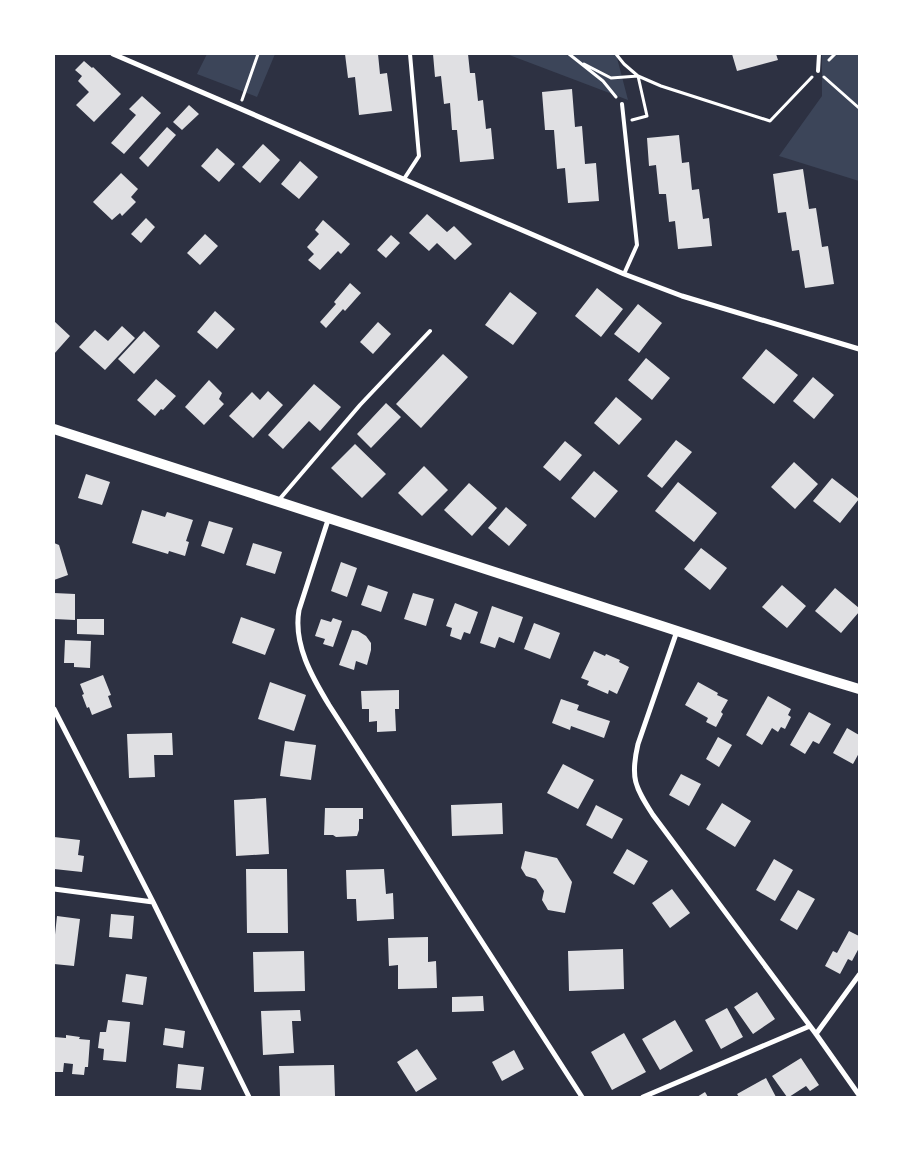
<svg xmlns="http://www.w3.org/2000/svg" width="913" height="1151" font-family="Helvetica,sans-serif">
<rect width="100%" height="100%" fill="#2d3142"/>
<path fill="#3c4559" d="M207,54H275L257,97L197,74Z
M507,54H616L628,100Z
M822,54H859V181L779,156L822,96Z"/>
<path fill="#e0e0e3" d="M345,54H378L380,74L387,73L392,111L359,115L355,77L348,78Z
M433,54H468L470,73H475L478,101L483,100L486,129L491,128L494,159L460,162L457,130H452L450,103L444,104L441,76L435,77Z
M732,54H776L778,60L737,71Z
M84,61L92,68L93,67L121,94L94,122L76,105L89,92L78,81L82,76L75,70Z
M572,89L575,127L582,126L585,164L596,163L599,201L568,203L565,168L557,169L554,130H545L542,92Z
M142,96L161,113L124,154L111,143L136,115L129,109Z
M189,105L199,114L182,130L173,122Z
M167,127L176,135L148,167L139,158Z
M679,135L682,163L689,162L692,190L699,189L703,219L709,218L712,246L678,249L675,221L669,222L666,194H659L656,165L649,166L647,138Z
M263,144L280,160L260,183L242,167Z
M217,148L235,164L219,182L201,166Z
M300,161L318,177L299,199L281,184Z
M803,169L809,209L816,208L822,247L828,246L834,284L805,288L799,250L792,251L786,212L778,213L773,174Z
M121,173L138,189L131,197L136,202L122,216L120,213L112,220L93,202Z
M427,214L447,232L454,226L472,244L455,260L437,243L429,251L409,233Z
M146,218L155,227L141,243L131,234Z
M323,220L350,244L341,254L338,251L320,270L308,260L314,254L307,247L319,234L315,230Z
M205,234L218,246L200,265L187,253Z
M391,235L400,243L386,258L377,250Z
M350,283L361,293L345,311L343,309L326,328L320,322L336,304L334,302Z
M597,288L623,309L601,337L575,316Z
M510,292L537,313L513,345L485,325Z
M638,304L662,323L639,353L614,334Z
M215,311L235,329L217,349L197,332Z
M54,321L70,336L54,354Z
M378,322L391,334L373,354L360,342Z
M122,326L135,338L105,370L79,347L95,330L108,341Z
M144,331L160,346L134,374L118,359Z
M766,349L798,375L774,404L742,378Z
M443,354L468,377L421,428L396,404Z
M646,358L670,378L652,400L628,380Z
M813,377L834,395L814,419L793,401Z
M156,379L176,396L163,410L161,409L155,416L137,400Z
M209,380L222,393L219,399L224,404L204,425L185,407Z
M314,384L341,407L320,431L309,421L283,449L268,435Z
M268,391L283,405L253,438L229,416L252,392L260,400Z
M616,397L642,419L619,445L594,423Z
M386,403L401,417L371,448L357,434Z
M676,440L692,452L662,488L647,476Z
M565,441L582,455L560,481L543,467Z
M355,444L386,474L362,498L331,468Z
M794,462L818,484L795,509L771,487Z
M424,466L448,490L422,516L398,493Z
M594,471L618,491L595,518L571,498Z
M86,474L110,482L102,505L78,498Z
M832,478L859,499L840,523L813,501Z
M678,482L717,513L694,542L655,511Z
M469,483L497,508L472,536L444,510Z
M506,507L527,525L509,546L488,528Z
M142,510L165,517L167,512L193,520L186,541L189,542L185,556L169,551L168,554L132,543Z
M209,521L233,528L224,554L201,546Z
M54,543L59,545L68,575L54,580Z
M253,543L282,552L275,574L246,565Z
M701,548L727,568L710,590L684,569Z
M341,562L357,568L347,597L331,591Z
M368,585L388,592L381,612L361,605Z
M782,585L806,606L787,628L762,607Z
M835,588L859,608V612L841,633L815,611Z
M54,593L75,594V620L54,619Z
M413,593L434,599L426,626L404,619Z
M455,603L478,612L470,634L464,632L461,640L450,636L452,628L446,626Z
M492,606L523,617L514,643L499,637L495,648L480,643Z
M241,617L275,629L265,655L232,643Z
M333,618L342,621L333,647L323,644L325,639L315,636L321,619L331,622Z
M77,619H104V635L77,634Z
M534,623L560,633L550,659L524,649Z
M352,630L358,631L366,636L371,643V650L367,665L356,661L354,670L339,665Z
M65,640L91,641L90,668L74,667V663H64Z
M594,651L605,656L606,654L620,660L619,662L629,667L617,694L609,690L608,694L587,685L589,681L581,678Z
M103,675L111,695L108,696L112,707L92,715L89,707L87,708L82,695L84,694L80,684Z
M270,682L306,695L294,731L258,719Z
M698,682L718,693L717,695L728,700L721,712L723,714L716,727L706,722L708,718L685,705Z
M399,690V709H395L396,731L377,732V721L369,722V709H362L361,691Z
M768,696L791,709L788,715L791,717L785,729L781,727L778,732L772,728L762,745L746,735Z
M561,699L579,705L577,710L610,721L604,738L571,726L570,730L552,723Z
M809,712L831,724L819,744L813,741L805,754L790,745Z
M847,728L859,735V753L853,764L833,753Z
M172,733L173,755H154L155,777L129,778L127,734Z
M718,737L732,745L719,767L706,759Z
M285,741L316,745L311,780L280,776Z
M563,764L594,780L578,809L547,793Z
M681,774L701,784L689,806L669,795Z
M266,798L269,854L236,856L234,800Z
M502,803L503,834L452,836L451,805Z
M722,803L751,821L735,847L706,829Z
M596,805L623,819L612,839L586,825Z
M325,808H363V819H359V830L357,836L336,837L333,835H324Z
M54,837L80,840L78,855L84,856L82,872L54,869Z
M627,849L648,861L634,885L613,873Z
M525,851L557,858L572,882L565,913L548,910L542,900L544,891L536,879L526,876L521,868Z
M774,859L793,870L775,901L756,890Z
M246,869H287L288,933H247Z
M384,869L386,894L393,893L394,919L357,921L356,899H347L346,870Z
M672,889L690,913L670,928L652,903Z
M798,890L815,899L797,930L780,920Z
M111,914L134,916L132,939L109,937Z
M57,916L80,919L74,966L54,964V944Z
M849,931L859,936V948L852,961L848,959L840,974L825,966L833,951L837,953Z
M428,937V962L436,961L437,988L398,989V965L389,966L388,938Z
M623,949L624,989L569,991L568,951Z
M304,951L305,991L254,992L253,952Z
M126,974L147,977L143,1005L122,1002Z
M757,992L775,1019L753,1034L734,1007Z
M483,996L484,1011L452,1012V997Z
M727,1008L743,1037L721,1049L705,1020Z
M300,1010L301,1021H292L294,1053L263,1055L261,1011Z
M108,1020L130,1022L126,1062L103,1060L104,1049L98,1048L100,1032H106Z
M675,1020L693,1051L660,1070L642,1039Z
M165,1028L185,1031L183,1048L163,1045Z
M624,1033L646,1072L612,1090L591,1052Z
M66,1035L80,1037L79,1039L90,1040L88,1067H85L84,1075L72,1074L73,1064L64,1063L63,1072H54V1037L66,1038Z
M417,1049L437,1079L416,1092L397,1062Z
M514,1050L524,1069L502,1081L492,1062Z
M801,1058L819,1085L810,1091L806,1086L789,1097H787L772,1076Z
M178,1064L204,1067L201,1090L176,1088Z
M334,1065L335,1096L280,1097L279,1066Z
M766,1078L776,1097H739L737,1094Z
M705,1092L708,1097H697Z"/>
<g fill="none" stroke-linecap="round" stroke-linejoin="round">
<path stroke="#fff" stroke-width="3" d="M569,54L603,81L616,97
M616,54L624,64L638,76L661,86L770,121L812,77
M829,60L835,54
M584,64L611,78L638,76
M824,77L859,108
M242,100L258,54
M632,120L647,116L638,76"/>
<path stroke="#fff" stroke-width="4" d="M818,71L819,54
M622,104L637,245L624,274
M404,179L419,156L410,54
M278,501L360,405L430,331"/>
<path stroke="#fff" stroke-width="5" d="M113,54L624,274L682,296L859,349
M328,520L299,610C293,644 312,677 329,705L582,1097
M677,631L638,744C630,778 635,787 653,815L816,1034L859,1095
M54,709L153,902L249,1097
M54,889L153,902
M816,1034L859,975
M643,1097L810,1026"/>
<path stroke="#fff" stroke-width="10" d="M54,429C240,490 426,551 612,610C695,636 776,665 859,689"/>
</g>
<rect width="913" height="1151" fill="none" stroke="#ffffff" stroke-width="110"/>
</svg>
